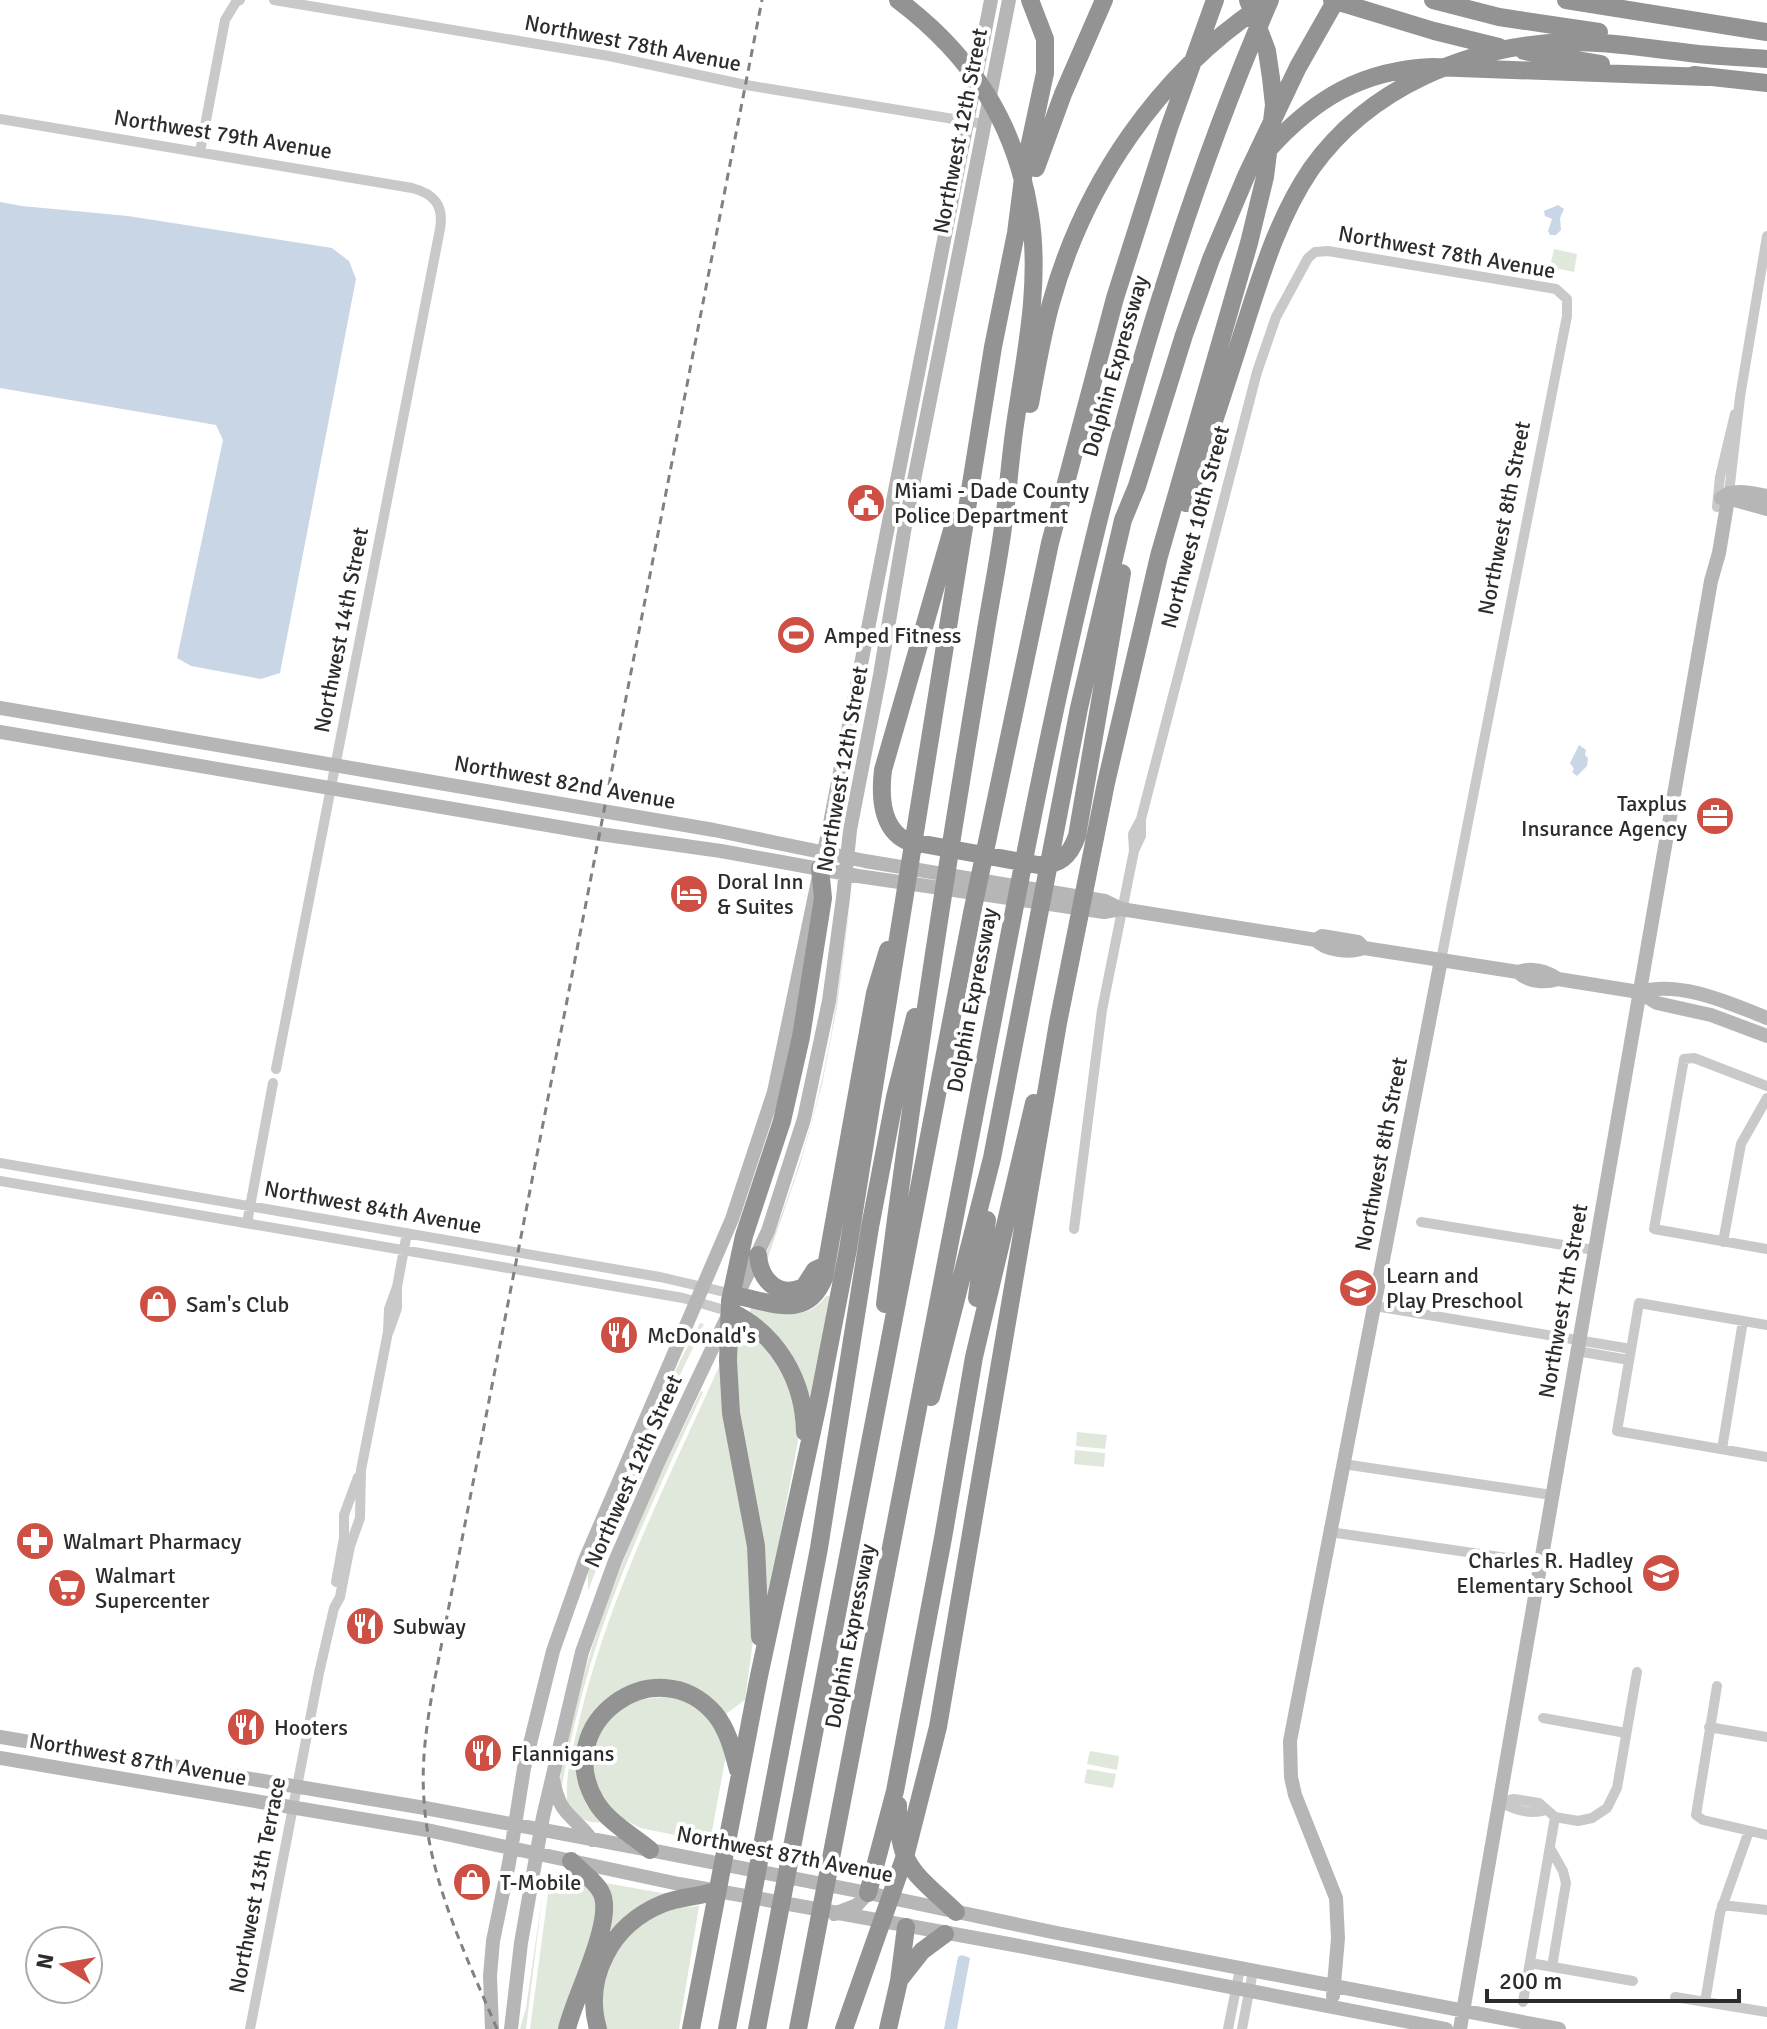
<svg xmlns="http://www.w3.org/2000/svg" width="1767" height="2029" font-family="Signika,sans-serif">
<rect width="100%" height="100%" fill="#fff"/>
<path fill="#e0e8db" d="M1554,249L1577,254L1574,272L1550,267Z
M851,898L837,1007L822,1085L800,1165L765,1266L766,1253C794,1187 816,1116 829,1045C838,997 843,947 851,898Z
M826,1296H830L810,1408L748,1316L752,1306C780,1312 807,1323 826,1296Z
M700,1323L704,1324C689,1358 670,1392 658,1427C646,1464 644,1492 612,1519L679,1363Z
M744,1324L760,1337L792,1382L799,1436L767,1606L741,1440L734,1339Z
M723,1358L747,1524L754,1633L745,1700L723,1716L708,1700L617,1694L579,1780L587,1806L603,1822C590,1825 569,1816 567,1799C565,1774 574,1745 579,1721C609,1594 670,1476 723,1358Z
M701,1391L703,1392C665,1476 624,1559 596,1647C580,1696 569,1746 560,1796C558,1771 566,1747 572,1723C597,1607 648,1498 701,1391Z
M1077,1432L1107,1435L1105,1449L1076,1446Z
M1075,1450L1105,1453L1104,1467L1074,1464Z
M604,1534L605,1546L588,1591V1571Z
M677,1695L713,1721L726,1755L710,1842L640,1828L610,1811L590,1776L592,1740L623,1702Z
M1090,1751L1119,1756L1117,1770L1087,1764Z
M1087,1769L1116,1774L1113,1788L1084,1783Z
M557,1876C578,1876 588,1887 601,1902L562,2029H530L548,1894Z
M606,1883L667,1894L613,1933L609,1928Z
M543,1891L526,2029H520L526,2008Z
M699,1906L679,2029H602L598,1998L617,1944L658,1910Z"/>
<path fill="#c9d6e6" d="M0,202L22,206L128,216L332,248L349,261L356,279L280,673L261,679L191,666L177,658L223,440L216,425L0,388Z
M1558,205L1564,209L1560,218L1561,230L1556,235H1550L1548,231L1552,219L1545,216L1544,211Z
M1579,745L1586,750L1585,755L1588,758L1587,766L1577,776L1572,772L1574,769L1570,763Z
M962,1955L970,1958L957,2029H944L958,1957Z"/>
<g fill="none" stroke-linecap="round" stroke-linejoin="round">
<path stroke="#c9c9c9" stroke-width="10" d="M274,0L609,56L746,85L984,124
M0,119L412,188C435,194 444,206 440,229L276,1069
M200,152L225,20L236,2L240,0
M1729,493L1740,397L1767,236
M1717,507L1720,477L1735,414
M1134,851L1133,834L1141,819L1257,372L1276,317L1308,258L1315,252L1328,251L1556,289L1567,299V316L1441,960
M1767,1086L1694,1058L1684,1059L1654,1229L1767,1249
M0,1163L660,1277L733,1294
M0,1181L683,1298L731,1312
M1421,1222L1594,1250
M247,1223L273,1083
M1074,1229L1102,1010L1134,851L1141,836V819
M1723,1242L1741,1144L1767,1098
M1375,1306L1631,1349
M1767,1325L1639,1303L1617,1431L1767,1457
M389,1331L397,1308V1289
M1577,1351L1629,1360
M1722,1449L1743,1321
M1343,1464L1552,1495
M1330,1532L1541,1563
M336,1582L344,1538V1515L358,1477
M1717,1686L1696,1815L1703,1820L1767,1835
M1543,1718L1626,1733
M1709,1727L1767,1737
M1500,1802L1514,1799L1539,1803L1555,1817L1578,1821L1592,1818L1607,1808L1617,1788L1637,1672
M1500,1802C1514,1810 1530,1815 1546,1810
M1550,1848L1563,1871L1566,1883L1552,1967
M1722,1905L1767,1910
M1530,1963L1633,1981
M1675,1997L1767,2012
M1523,2002L1555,1817
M1705,2002L1720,1913L1749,1831
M250,2029L319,1673L334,1608L340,1597L350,1546L360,1518L361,1470L388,1332L389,1309L397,1287L407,1233
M1228,2029L1240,1969
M1242,2029L1253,1971"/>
<path stroke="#b6b6b6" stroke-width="14" d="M1729,493L1738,501L1767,509
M1721,498C1735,488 1751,493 1767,496
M0,708L714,830L865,861L1105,901L1121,909L1316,940
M0,732L600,834L721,851L858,876L1104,912L1121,909
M1364,948L1358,942L1322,936L1316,940C1326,951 1351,953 1364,948L1518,972
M1558,979C1545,983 1528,982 1518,972C1532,967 1546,971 1558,979L1639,992L1657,1003L1711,1015L1767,1036
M1639,992C1680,980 1729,1003 1767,1018
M0,1737L425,1808L650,1850L868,1893L1057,1933L1559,2029
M0,1758L427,1830L679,1884L1014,1945L1446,2029
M553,1779C560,1817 572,1813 592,1840
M834,1914L857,1905L868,1893
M1333,1996L1338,1938L1336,1898L1295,1795L1291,1777L1290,1741L1441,960
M492,2029L490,1976L493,1941L509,1863L524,1768L553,1651L585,1560L732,1219L774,1092L830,823L991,0
M511,2029L521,1943L543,1817L582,1652L615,1561L658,1463L768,1231L804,1119L829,1001L843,898L850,830L880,675L905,526L1009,0
M1460,2029L1711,581L1719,553L1729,493"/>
<path stroke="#939393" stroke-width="18" d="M1332,0L1434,31L1499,47
M1433,0L1499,17L1599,32
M1566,0L1767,32
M1524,51L1601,64
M1694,75L1767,83
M1268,150C1315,98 1362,70 1433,67L1706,77
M1036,168L1063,94L1104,0
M1030,404C1036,370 1042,336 1051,303C1084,184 1158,75 1261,6
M1186,503C1207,444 1226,385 1245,325C1262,272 1279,216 1311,169C1369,87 1470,45 1568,42C1606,41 1644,48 1682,52C1710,56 1739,57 1767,59
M959,519L952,530L883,770C880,795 881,829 907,841L1038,865C1059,866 1070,856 1077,836L1122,573
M758,1255C760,1280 778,1299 804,1287L815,1270L824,1266
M738,1296C773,1303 807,1320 824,1278L875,993L888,950
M977,1298L987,1220
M885,1304C913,1082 947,862 984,642C990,603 998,565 1003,527C1008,493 1010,459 1015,425C1025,356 1041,284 1030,215C1016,123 971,55 898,0
M731,1312C778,1334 804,1381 805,1432
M931,1397L992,1158L1079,708L1123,520L1137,486L1184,335L1211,259L1247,174L1298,67L1336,0
M760,1637L756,1546L731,1413L728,1361L730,1301L744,1236L782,1121L801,1037L823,898L820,868
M898,1805C897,1867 915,1873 956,1912
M650,1850C632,1835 608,1822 596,1802C549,1723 656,1646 715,1714C728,1730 733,1751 738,1770
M868,1893L895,1791L943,1538L974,1357L1034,1103
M900,1979L922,1951L945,1934
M567,2029C574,1997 616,1919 601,1892C595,1880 580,1871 571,1861
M598,2029C583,1977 612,1924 662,1904C679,1897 698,1897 716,1891
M691,2029L759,1676L818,1404L848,1249L993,347L1016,233L1024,171L1045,73V39L1030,0
M727,2029L819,1548L870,1227L895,1097L915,1017
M757,2029L972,913L1050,543L1115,298L1169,128L1215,0
M798,2029C859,1710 922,1391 983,1071C1053,707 1121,342 1270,0
M844,2029L906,1853L938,1727L1058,1023L1106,783L1159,556L1249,243L1265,177L1274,105L1271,78L1267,51L1248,0
M888,2029L899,1981L906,1927"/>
<path stroke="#818181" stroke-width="3" stroke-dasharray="8 6" stroke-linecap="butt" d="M497,2029C466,1955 429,1881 424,1800C421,1760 427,1722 434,1683L762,0"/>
</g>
<defs>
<symbol id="civic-disc" viewBox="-11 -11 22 22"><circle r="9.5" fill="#ce4f43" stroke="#fff"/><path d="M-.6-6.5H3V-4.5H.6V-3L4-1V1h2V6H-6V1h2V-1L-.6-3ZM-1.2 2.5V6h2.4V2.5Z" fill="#fff"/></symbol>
<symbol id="stadium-disc" viewBox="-11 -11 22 22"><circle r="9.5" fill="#ce4f43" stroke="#fff"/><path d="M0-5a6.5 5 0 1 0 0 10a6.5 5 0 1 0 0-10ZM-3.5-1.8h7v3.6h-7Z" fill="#fff"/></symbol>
<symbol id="office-disc" viewBox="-11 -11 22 22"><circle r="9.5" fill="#ce4f43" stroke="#fff"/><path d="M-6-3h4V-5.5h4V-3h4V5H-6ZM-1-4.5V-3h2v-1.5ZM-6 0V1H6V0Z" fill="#fff"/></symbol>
<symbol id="hotel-disc" viewBox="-11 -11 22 22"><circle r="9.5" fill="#ce4f43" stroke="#fff"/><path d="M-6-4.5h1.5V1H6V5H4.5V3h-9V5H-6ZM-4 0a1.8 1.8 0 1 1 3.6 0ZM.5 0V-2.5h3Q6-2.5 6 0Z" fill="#fff"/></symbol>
<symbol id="school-disc" viewBox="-11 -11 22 22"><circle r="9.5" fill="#ce4f43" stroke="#fff"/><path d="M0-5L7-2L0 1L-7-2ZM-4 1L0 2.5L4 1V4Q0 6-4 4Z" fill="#fff"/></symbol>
<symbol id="shop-disc" viewBox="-11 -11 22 22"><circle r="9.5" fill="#ce4f43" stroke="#fff"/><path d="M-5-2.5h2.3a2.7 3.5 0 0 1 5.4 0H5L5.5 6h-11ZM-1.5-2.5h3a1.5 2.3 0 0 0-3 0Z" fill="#fff"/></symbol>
<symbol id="restaurant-disc" viewBox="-11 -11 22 22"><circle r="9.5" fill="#ce4f43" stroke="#fff"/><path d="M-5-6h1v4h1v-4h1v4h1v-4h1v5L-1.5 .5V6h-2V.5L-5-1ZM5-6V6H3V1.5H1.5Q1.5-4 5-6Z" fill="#fff"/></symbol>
<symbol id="pharmacy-disc" viewBox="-11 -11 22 22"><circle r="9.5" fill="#ce4f43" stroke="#fff"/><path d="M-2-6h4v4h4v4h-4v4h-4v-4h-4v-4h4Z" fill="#fff"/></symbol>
<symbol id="supermarket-disc" viewBox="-11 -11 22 22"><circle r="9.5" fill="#ce4f43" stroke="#fff"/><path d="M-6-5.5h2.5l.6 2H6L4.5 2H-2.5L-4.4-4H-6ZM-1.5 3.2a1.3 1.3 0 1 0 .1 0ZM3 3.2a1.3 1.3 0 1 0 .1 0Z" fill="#fff"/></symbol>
</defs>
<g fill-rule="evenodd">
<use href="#civic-disc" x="844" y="481" width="44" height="44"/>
<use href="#stadium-disc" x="774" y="613" width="44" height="44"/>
<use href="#office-disc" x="1693" y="794" width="44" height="44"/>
<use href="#hotel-disc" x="667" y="872" width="44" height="44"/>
<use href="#school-disc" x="1336" y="1266" width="44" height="44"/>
<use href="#shop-disc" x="136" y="1282" width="44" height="44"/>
<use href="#restaurant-disc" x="597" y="1313" width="44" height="44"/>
<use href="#pharmacy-disc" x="13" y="1519" width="44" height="44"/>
<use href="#school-disc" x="1639" y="1551" width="44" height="44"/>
<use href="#supermarket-disc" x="45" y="1566" width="44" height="44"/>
<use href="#restaurant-disc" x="343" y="1604" width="44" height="44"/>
<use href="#restaurant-disc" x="224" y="1705" width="44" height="44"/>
<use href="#restaurant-disc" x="461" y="1731" width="44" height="44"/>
<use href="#shop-disc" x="450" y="1860" width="44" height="44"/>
</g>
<g text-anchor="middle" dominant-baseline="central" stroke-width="8" stroke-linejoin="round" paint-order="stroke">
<g font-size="22" fill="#2c2c2c" stroke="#fff">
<text transform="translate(633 43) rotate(11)">Northwest 78th Avenue</text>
<text transform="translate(960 131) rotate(-79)">Northwest 12th Street</text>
<text transform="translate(223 134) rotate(9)">Northwest 79th Avenue</text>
<text transform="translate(1447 252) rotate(10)">Northwest 78th Avenue</text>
<text transform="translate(1115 366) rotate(-74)">Dolphin Expressway</text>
<text transform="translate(1504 518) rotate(-79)">Northwest 8th Street</text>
<text transform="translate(1195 527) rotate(-75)">Northwest 10th Street</text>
<text transform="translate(341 630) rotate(-79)">Northwest 14th Street</text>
<text transform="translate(842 769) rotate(-80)">Northwest 12th Street</text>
<text transform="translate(565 782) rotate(10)">Northwest 82nd Avenue</text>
<text transform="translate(972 1000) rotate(-79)">Dolphin Expressway</text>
<text transform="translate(1381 1154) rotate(-79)">Northwest 8th Street</text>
<text transform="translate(373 1207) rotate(10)">Northwest 84th Avenue</text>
<text transform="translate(1563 1301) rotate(-80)">Northwest 7th Street</text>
<text transform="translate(633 1471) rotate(-66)">Northwest 12th Street</text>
<text transform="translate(850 1636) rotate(-79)">Dolphin Expressway</text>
<text transform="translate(138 1759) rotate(10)">Northwest 87th Avenue</text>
<text transform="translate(785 1854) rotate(11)">Northwest 87th Avenue</text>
<text transform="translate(257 1885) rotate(-79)">Northwest 13th Terrace</text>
</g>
<g font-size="22" fill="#2c2c2c" stroke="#fff" text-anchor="start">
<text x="894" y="490">Miami - Dade County<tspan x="894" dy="25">Police Department</tspan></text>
<text x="824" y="635">Amped Fitness</text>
<text x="1687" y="803" text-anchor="end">Taxplus<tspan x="1687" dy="25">Insurance Agency</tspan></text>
<text x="717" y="881">Doral Inn<tspan x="717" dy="25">&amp; Suites</tspan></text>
<text x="1386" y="1275">Learn and<tspan x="1386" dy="25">Play Preschool</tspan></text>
<text x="186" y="1304">Sam's Club</text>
<text x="647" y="1335">McDonald's</text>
<text x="63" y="1541">Walmart Pharmacy</text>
<text x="1633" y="1560" text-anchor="end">Charles R. Hadley<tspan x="1633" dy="25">Elementary School</tspan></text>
<text x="95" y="1575">Walmart<tspan x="95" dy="25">Supercenter</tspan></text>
<text x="393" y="1626">Subway</text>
<text x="274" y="1727">Hooters</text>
<text x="511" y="1753">Flannigans</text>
<text x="500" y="1882">T-Mobile</text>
</g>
</g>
<g transform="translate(64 1965) rotate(281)"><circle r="38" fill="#ffffff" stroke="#ababab" stroke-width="2"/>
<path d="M0-6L14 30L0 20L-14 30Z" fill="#ce4f43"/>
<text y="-12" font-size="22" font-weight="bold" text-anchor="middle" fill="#2c2c2c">N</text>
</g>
<path d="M1487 1989v12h252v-12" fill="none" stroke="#2c2c2c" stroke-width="4"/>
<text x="1499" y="1989" font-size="24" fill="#2c2c2c" stroke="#ffffff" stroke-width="6" paint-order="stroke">200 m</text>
</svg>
